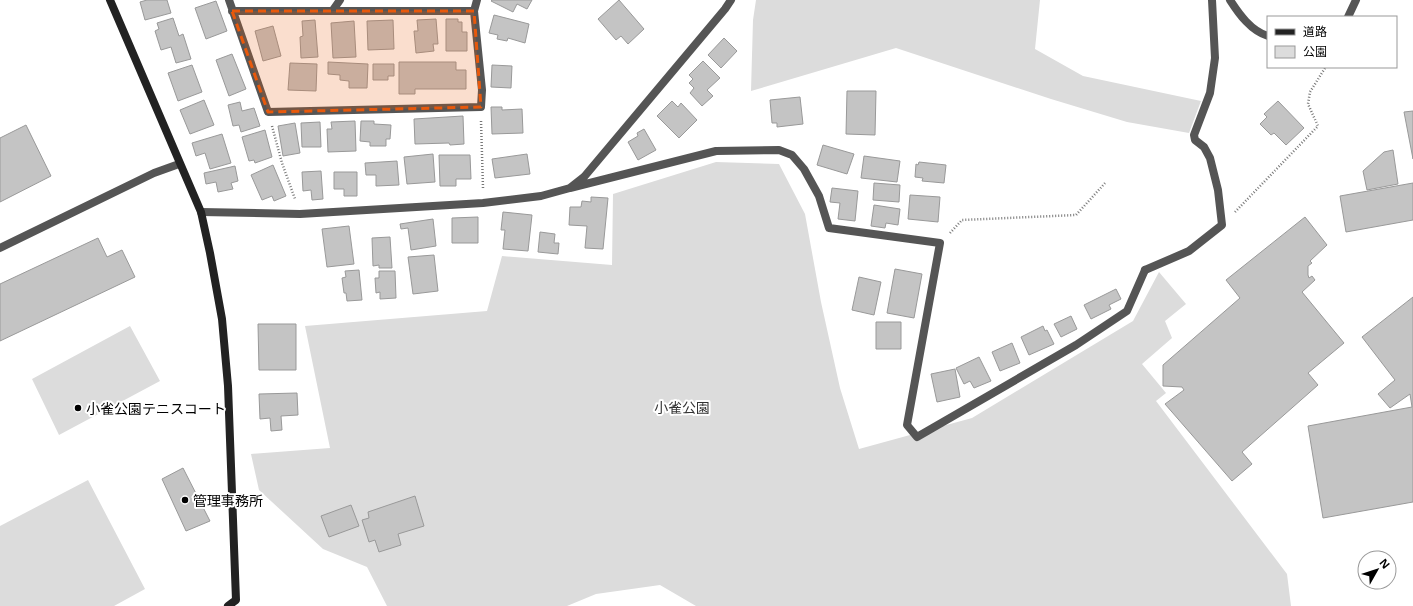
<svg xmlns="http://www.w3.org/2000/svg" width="1413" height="606" font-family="'Open Sans','Noto Sans JP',sans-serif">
<rect width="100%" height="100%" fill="#fff"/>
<path fill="#dcdcdc" d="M756,0H1040L1035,49L1083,76L1201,101L1189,133L1127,122L1051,99L896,48L751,91L753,20Z
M716,162L779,164L805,214L821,302L840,388L859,449L972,418L1133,321L1159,272L1186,304L1165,321L1172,338L1142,364L1166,393L1156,401L1287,574L1291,606H696L660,585L596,594L567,606H387L367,567L323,549L259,490L251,454L330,448L305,326L487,311L502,256L612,265L613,194Z
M130,326L160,381L59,435L32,379Z
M88,480L145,589L114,606H0V526Z"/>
<path fill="#c4c4c4" stroke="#999" d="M147,0H167L171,13L145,20L140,2Z
M492,0H532L527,9L517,4L513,12L491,1Z
M619,0L644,29L628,44L621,36L616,40L598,19Z
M216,1L227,31L206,39L195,8Z
M494,15L529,24L525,43L508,38L507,41L497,39L498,35L489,33Z
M173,18L179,36L183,34L191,59L176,63L171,47L161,50L155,31L159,29L157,23Z
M436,19L438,44H433L434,51L416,53L414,31H418L417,20Z
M446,19H458V22H462V32H467V51H446Z
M315,20L318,57L301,58L300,37L303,36L302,21Z
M393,20L394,49L368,50L367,21Z
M354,21L356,57L333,58L331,23Z
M273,26L281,56L263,61L255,31Z
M724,38L737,51L721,68L708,55Z
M232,54L246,89L229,96L216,60Z
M703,61L720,78L707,90L713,96L702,106L690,93L694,88L689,83L693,79L689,75Z
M328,62L368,64L367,88H349V81L340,80V75L328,74Z
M399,62H456V70H466V89H415V94H399Z
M290,63L317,64L316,91L288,90Z
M373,64H394V76H388V80H373Z
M192,65L202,92L178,101L168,73Z
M492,65L512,66L511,88L491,87Z
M847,91H876L875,135L846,134Z
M800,97L803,124L777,127V123H772L770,100Z
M204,100L214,125L190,134L180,110Z
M672,101L678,107L681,103L697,120L679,138L657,116Z
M1278,101L1304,128L1286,145L1274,133L1271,135L1260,124L1267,117L1264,114Z
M240,102L242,111L254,108L260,126L241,132L239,125L233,126L228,105Z
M491,107H502V110L522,109L523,133L492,134Z
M1413,111V159L1404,112Z
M463,116L464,144L450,145L449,143L415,144L414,119Z
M355,121L356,151L328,152L327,129H332L331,122Z
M361,121H374V124L391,125L390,139H386V146H370V142L360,141Z
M320,122L321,147H302L301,123Z
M295,123L300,153L283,156L278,126Z
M26,125L51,176L0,202V138Z
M644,129L656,150L638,160L628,142L638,136L637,133Z
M265,130L272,157L255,163L254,160L249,161L242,137Z
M222,134L231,163L210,169L205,153L196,156L192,143Z
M823,145L854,154L847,174L817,165Z
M1393,150L1398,184L1367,190L1363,171L1384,152Z
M433,154L435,182L407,184L404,157Z
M527,154L530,174L495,178L492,159Z
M439,155H470L471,179H456V186H440Z
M864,156L900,161L897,182L861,178Z
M397,161L399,185L376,186V175H366L365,163Z
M919,162L946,165L944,183L922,181L923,178L915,177L916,164L918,165Z
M273,165L286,196L274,201L272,196L262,200L251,175Z
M235,166L238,181L231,183L233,189L218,192L216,182L206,184L204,173Z
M321,171L323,199L312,200L311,190L303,191L302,172Z
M334,172H357V196H344V189H334Z
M874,183L900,185L899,202L873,200Z
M1413,183V220L1346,232L1340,196Z
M832,188L858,191L855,221L838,219L840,203L830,202Z
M910,195L940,197L938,222L908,219Z
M591,197L608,198L603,249L585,248L587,226L569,225L570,207H581L582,201L591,202Z
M874,205L900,209L898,225L886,223L885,228L871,226Z
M503,212L532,215L528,251L503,249L505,230H501Z
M478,217V243H452V218Z
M1305,217L1327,245L1310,261L1312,263L1308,266V275L1309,278L1312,276L1315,280L1302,292L1344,343L1308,373L1318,385L1242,452L1252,464L1232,481L1165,404L1184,390L1182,387L1163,386V365L1240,298L1226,280Z
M433,219L436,246L411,250L408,228L401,229L400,224Z
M349,226L354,264L327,267L322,229Z
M540,232L555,234L554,243H559L558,254L538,252Z
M390,237L392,268H379V265L373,266L372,238Z
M98,238L107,257L122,250L135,277L0,341V284Z
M434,255L438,291L413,294L408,257Z
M895,269L922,274L914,318L887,313Z
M359,270L362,300L347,301L346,293H344L342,278L346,277L345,271Z
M379,271H395L396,298L380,299V292L376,293L375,278H379Z
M859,277L881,282L874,315L852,310Z
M1116,289L1121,299L1109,305L1111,309L1091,319L1084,305Z
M1413,297V502L1323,518L1308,426L1412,407L1410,394L1390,408L1378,394L1395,380L1362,337Z
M1071,316L1077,329L1061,337L1054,324Z
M876,322H901V349H876Z
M258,324H296V370H259Z
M1043,326L1045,331L1047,330L1054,344L1029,355L1021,337Z
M1012,343L1020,363L1000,371L992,352Z
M979,357L991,381L974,388L970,381L964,384L956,368Z
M955,369L960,397L937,402L931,374Z
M297,393L298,415L281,416L282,430L271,431L270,418L260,419L259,394Z
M183,468L210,521L186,531L162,479Z
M415,496L424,526L398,534L401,545L379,552L375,540L369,542L362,520L369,518L368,512Z
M351,505L359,526L329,537L321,516Z"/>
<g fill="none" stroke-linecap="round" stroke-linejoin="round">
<path stroke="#777" stroke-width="2.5" stroke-dasharray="1 2" stroke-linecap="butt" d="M481,121L483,188
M272,126L282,163L295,199
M1235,212L1318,126L1308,104L1310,92L1325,68V67
M950,233L962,220L1076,215L1106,182"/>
<path stroke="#555" stroke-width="8" d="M333,10L340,0
M0,248L154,173L179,164
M1145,270L1189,251L1222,225L1218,190L1210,158L1204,147L1195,140L1194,135L1210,93L1215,58L1212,0"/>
<path stroke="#555" stroke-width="8" d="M229,0L268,112L481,107L482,90L474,11L477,0
M1230,0C1239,14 1251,31 1268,36
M232,11H474
M1348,17L1356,0
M570,188L716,151L779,150L792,155L804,169L819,196L829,228L940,243L907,425L917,437L1076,345L1127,311L1145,270
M201,212L300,214L483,203L541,196L570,188L584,177L725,9L731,0"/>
<path stroke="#222" stroke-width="8" d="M110,0L201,212L210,253L222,319L228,386L236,600L228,606"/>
</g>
<path fill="#e8590c" fill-opacity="0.2" stroke="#e8590c" stroke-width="3" stroke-dasharray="8 5" stroke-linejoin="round" d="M232,11H474L481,107L268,112Z"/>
<g fill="#000" stroke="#fff" stroke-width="1.5">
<circle cx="78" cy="408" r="4"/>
<circle cx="185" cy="500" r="4"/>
</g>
<g text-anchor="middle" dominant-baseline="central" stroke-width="4" stroke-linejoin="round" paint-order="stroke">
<g font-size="14" fill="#333" stroke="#fff">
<text x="682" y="407">小雀公園</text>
</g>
<g font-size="14" fill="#000" stroke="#fff" text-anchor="start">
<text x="86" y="408">小雀公園テニスコート</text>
<text x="193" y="500">管理事務所</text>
</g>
</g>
<rect x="1267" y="16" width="130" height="52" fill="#ffffff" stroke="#999999"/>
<rect x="1275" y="29" width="20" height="6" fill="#222222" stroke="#999999"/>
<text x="1303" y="36" font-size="12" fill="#000000">道路</text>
<rect x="1275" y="46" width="20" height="12" fill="#dcdcdc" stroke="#999999"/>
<text x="1303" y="56" font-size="12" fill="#000000">公園</text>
<g transform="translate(1377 570) rotate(51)"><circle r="19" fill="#ffffff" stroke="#999999"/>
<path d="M0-3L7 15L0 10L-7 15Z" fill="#000000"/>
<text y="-6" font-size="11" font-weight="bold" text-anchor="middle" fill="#000000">N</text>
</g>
</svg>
